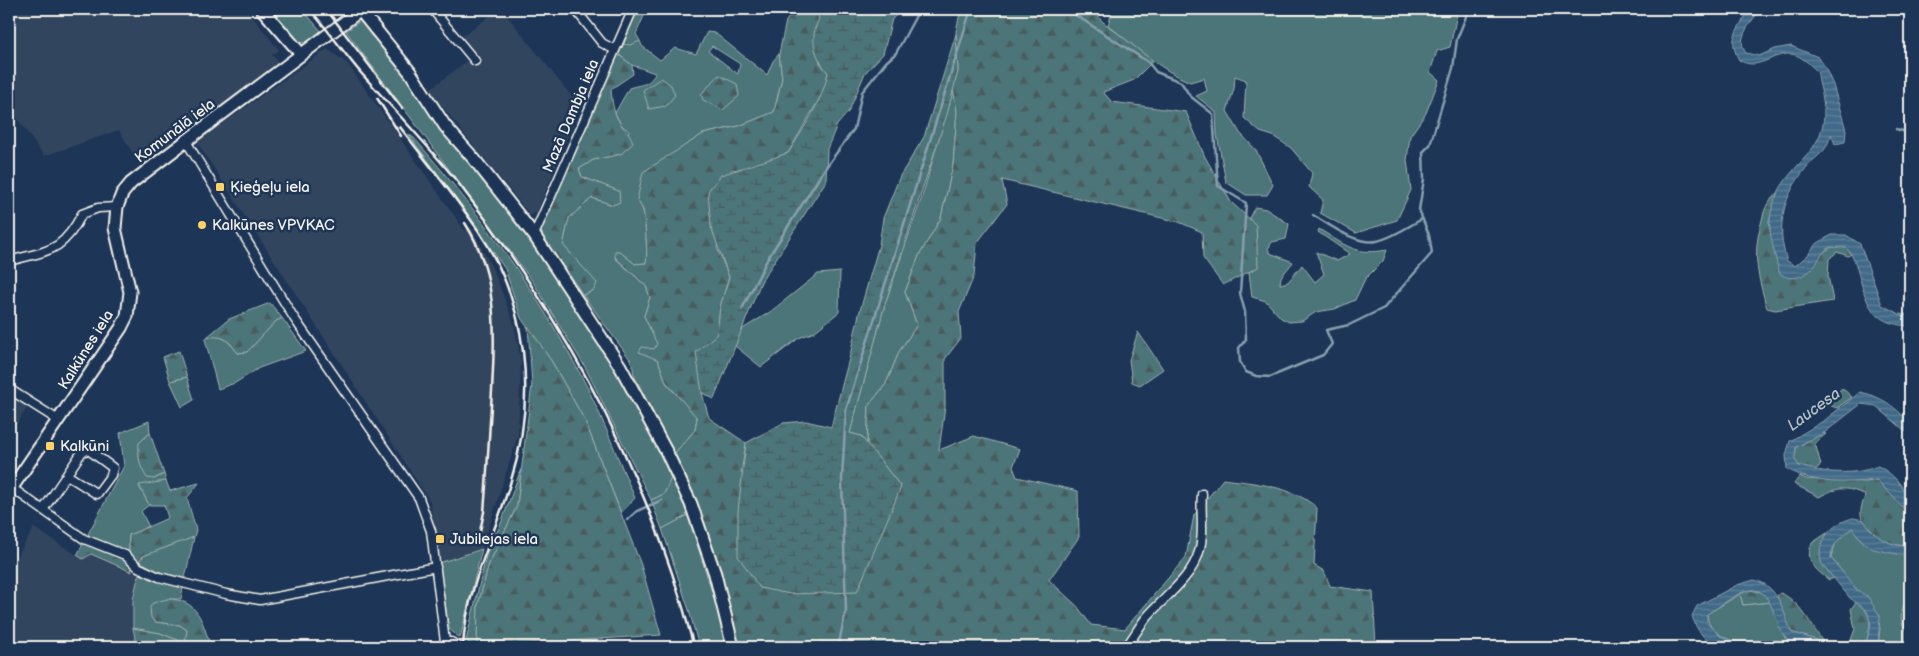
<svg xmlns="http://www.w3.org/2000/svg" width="1919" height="656" font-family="'Balsamiq Sans',sans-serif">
<defs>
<pattern id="forest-firs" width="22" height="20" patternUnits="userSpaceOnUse" patternTransform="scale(1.25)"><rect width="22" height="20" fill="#4b7479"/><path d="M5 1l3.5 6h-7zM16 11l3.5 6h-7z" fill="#4a5c5d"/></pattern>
<pattern id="wetland-marsh" width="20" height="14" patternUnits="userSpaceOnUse" patternTransform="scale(1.25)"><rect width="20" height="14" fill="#4b7479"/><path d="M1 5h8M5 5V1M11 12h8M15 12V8" fill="none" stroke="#4a5c5d"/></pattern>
<pattern id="water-rules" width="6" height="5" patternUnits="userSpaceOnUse" patternTransform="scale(1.25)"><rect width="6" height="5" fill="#416a88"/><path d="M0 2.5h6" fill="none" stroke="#5d8099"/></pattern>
</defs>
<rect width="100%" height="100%" fill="#1d3557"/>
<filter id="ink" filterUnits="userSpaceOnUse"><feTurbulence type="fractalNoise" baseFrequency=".02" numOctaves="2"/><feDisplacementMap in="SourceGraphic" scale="10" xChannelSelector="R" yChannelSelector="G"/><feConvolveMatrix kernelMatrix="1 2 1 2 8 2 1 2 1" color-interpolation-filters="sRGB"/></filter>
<g filter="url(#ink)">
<path fill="#33455e" d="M9,9H246L279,50L272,55L277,60V66L168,144L138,162L119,130L44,156L9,107Z
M499,9H502L580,107L537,212L530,215L429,90L476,54L462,37Z
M327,49L347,63L465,231L471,227L495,274L514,324L521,362L518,435L482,549L439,563L430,501L197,142Z
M9,392L29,405L9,436Z
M34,528L83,559L91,553L139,574L133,599V628L137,647H9V569Z"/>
<path fill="#4b7479" stroke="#a0b2b0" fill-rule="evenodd" d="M268,9H302L322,32C318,35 314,40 310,42C296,49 276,18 268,9Z
M1113,9H1458L1450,47L1437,51L1430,72L1439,80L1426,113L1410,136L1407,160L1411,190L1397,220L1356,233L1320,213L1323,200L1309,187L1312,173L1291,148L1273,136L1260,132L1244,118L1246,80L1235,76L1234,89L1227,111L1240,133L1256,150L1273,185L1267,195H1246L1226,182L1217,135L1216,112L1196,96L1207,91L1204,78L1190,82C1159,69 1134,46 1108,25Z
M360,21L372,37L378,39C448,127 516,218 577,312C612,364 647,419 672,476L664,494L651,500L585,367L533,282L346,31Z
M707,32L715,33L767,75L773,61L779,54L782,78L774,112L739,126L703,134L682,148L637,200C639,203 642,207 643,211C645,219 648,256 646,263L635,264L619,251L615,258L646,286L650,297L644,316L658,344L655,349L666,383L697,417L695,430L674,454L634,375L632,362L583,295L594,290L579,263L563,245L569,218L592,198L613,205L618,191L582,177L579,169L593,160L621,154L629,131L621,125L615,113L629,88C640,84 650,86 655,73L632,65L618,54L624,44L640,41L642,46L660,60L675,48L696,54ZM712,46L740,64L738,74L708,51Z
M953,88L957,111L953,165L941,218L919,256L905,292L917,325L899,352L886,384L869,405L867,444L861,436L850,433L885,304L923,194Z
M408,134L414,138C480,213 539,294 585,383C604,420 618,460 635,498L621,513L585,421L552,362L521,318L505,269L453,194Z
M1255,207L1266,209L1289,224L1286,239L1272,242L1268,249L1270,253L1293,262L1281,277L1280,284L1288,282L1302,265L1315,282L1324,274L1316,252L1337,261L1350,254L1318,232L1319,229C1345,245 1356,256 1387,250L1383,261L1365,279L1355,300L1335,309L1316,312L1302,321L1289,322L1281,318L1266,301L1252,297L1249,272L1258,267L1249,218Z
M840,272L839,312L814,332L799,338L761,367L735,346L741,330L770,312L818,274Z
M282,318L306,351L259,368L235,383L218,389L205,339C220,331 229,342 238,353L247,352L276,321Z
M187,377L194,400L182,407L170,381Z
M149,421L150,433L139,443L154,479L164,474L166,481L139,486L149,505L141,511L149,527L129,535V552L92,538L88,534L124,466L120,433Z
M521,469L517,506L489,564L478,605L477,647L466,641L487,552L500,526Z
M688,515L717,608L725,647H699L689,610L662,529Z
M1852,528L1863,542L1906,556L1910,555V592L1901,611L1909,634L1910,633V647H1878L1880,628L1868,597L1857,590L1831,558L1836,542Z
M194,537L185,578L159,572L139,561L143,556Z
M482,549L460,638L449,629L439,563Z
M139,574L183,587L181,599H167L150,612L155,622L180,625L187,630L185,643L160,633L133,628V599Z
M1740,594L1743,605L1770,602L1786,640L1800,647C1787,647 1760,651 1749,647C1732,641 1707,634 1707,614Z"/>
<path fill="url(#forest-firs)" stroke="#a0b2b0" d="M636,9H647L636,34L640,41L631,45L624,44Z
M796,9H816L820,19L814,30L820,63L828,73L825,89L788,153L748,168L731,170L717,248L729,277L720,307L717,334L702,393L709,418L746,443L741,473L901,487L867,444L869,405L886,384L899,352L917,325L905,292L919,256L941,218L953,165L957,111L953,88L958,71L956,31L961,9H1092L1102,21L1153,61L1134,80L1103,92L1112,102L1186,112L1205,157L1231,202L1256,225L1258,267L1223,285L1203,258L1202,232L1179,222L1002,180L1007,204L977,243L974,276L959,312L961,338L945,359V407L939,450L974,436L1020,449L1013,467L1017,477L1078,491L1079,537L1049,580L1077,606L1091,625L1125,629L1186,557L1194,515L1223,479C1254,483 1293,486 1317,508L1314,565L1324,571L1330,586L1373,592L1376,647H737L732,624L674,454L695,430L697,418L666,382L658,360L639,352L642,347L654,349L657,344L644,316L650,297L646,286L615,257V251H619L635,264L646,263C648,256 645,218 643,210C642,207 639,203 637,200L643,172L703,134L739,126L774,112L782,78L779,54L786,21Z
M616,53L632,65L633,74L611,89C612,102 613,112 620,123C626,133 629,130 633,143L621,154L593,160L579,169L582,177L619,191L620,202L613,205L592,198L569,218L563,245L597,283L594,290L583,295L544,239L541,231Z
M719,75L737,84L739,96L723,110L703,100L701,94Z
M661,78L671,85L675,95L666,106L649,109L643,90Z
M1777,194L1769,222L1779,272L1813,268L1821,254L1833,246L1847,248L1851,254L1848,256L1837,252L1829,259L1828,276L1833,301L1775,310L1767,308C1758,277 1752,256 1761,224C1764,211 1766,202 1777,194Z
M270,303L282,318L276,321L247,352L238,353C227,339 226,336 207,337L229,319Z
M528,326L552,362L585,421L641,565L661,635L477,647L478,605L489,564L517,506L532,384Z
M1138,332L1163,369L1140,385L1132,382L1129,360Z
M179,351L187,377L170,381L163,357Z
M1842,388L1852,397L1837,408L1826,404Z
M150,433L164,474L154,479L147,478C139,466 138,457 139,443Z
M1824,433L1826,434L1815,443L1821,465L1815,470L1799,466L1795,460L1796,447Z
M672,476L688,515L662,529L651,500L664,494Z
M1800,476L1806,479L1866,482L1877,480L1910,515V545C1894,549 1862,533 1861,514C1860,508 1864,500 1865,495C1846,486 1837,487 1819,497L1794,484Z
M166,481L170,491L199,483L187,498L196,530L194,537L143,556L139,561L129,552V535L168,518L164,505H149L139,485Z
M1827,533C1817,557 1817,559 1834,578L1829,580C1816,570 1804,561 1812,543Z
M84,542L130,561L132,572L91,554L83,559L77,555Z
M1749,590L1762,592L1770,602L1743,605L1740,594Z
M1910,592V633L1909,634C1894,616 1904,611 1910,592Z
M1780,593C1799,600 1812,626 1823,642L1791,632L1777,596Z
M167,599C199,599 202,622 211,647H137L133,628L160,633L185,643L187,630L180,625L155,622L151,618L150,607L153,603Z
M1856,602C1876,617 1870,626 1865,647H1859L1851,640L1855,629L1851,609Z"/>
<path fill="url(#wetland-marsh)" stroke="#a0b2b0" d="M816,9H903L892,19L883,54L865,73L849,111L837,125L827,149L826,181L761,282L714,399L702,393L696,352L717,334L720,307L729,277L711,227L708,191L721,175L788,153C804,128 822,102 828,73C814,55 809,39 819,19Z
M956,34L958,71L948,111L885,304L850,433L861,436L901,487L857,592L790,594L760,588L738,556V511L746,443L783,423L806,421L831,427L850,355L859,314L879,245L883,218L900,176L924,137Z"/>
<path fill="url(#water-rules)" stroke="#89a0ae" d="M1749,9H1761C1752,21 1735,38 1746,53L1759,56L1775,49L1791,46L1818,57L1824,65L1833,85L1846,130L1845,142L1835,144L1831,134C1825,156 1819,152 1807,167C1784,194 1775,226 1787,261L1795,266L1808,255L1815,245L1826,238L1832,235H1846L1860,244L1882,305L1899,314L1910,315V326C1869,324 1867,302 1857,269C1855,261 1852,253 1846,248L1830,247C1820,252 1819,262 1812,269C1803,278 1787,282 1779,272C1776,259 1768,232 1770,219C1778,157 1840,160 1820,86C1818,81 1819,76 1817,71C1810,65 1801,55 1791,54C1772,53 1758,72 1739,60C1726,36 1740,29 1749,9Z
M1860,392C1883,397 1894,406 1910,423V435L1876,406L1861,404L1824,433L1796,447L1795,460L1799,466C1824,473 1854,476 1878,466C1897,476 1910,492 1910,515L1877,480C1843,483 1817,485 1787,469L1786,455L1790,441L1825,420Z
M1853,518L1864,520C1871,535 1893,549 1910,545V555L1906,556L1873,549L1863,542L1852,528C1842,537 1831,544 1831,558L1857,590L1868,597L1880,616L1878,647H1865L1871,625L1867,611L1850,598L1822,564C1814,542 1832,523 1853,518Z
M1754,580C1778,585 1784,612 1791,632L1838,647C1826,647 1811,650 1799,647C1772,642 1778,586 1750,590C1736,592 1720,607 1707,614V623L1720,636L1749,647C1720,647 1702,647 1692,616L1697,606L1737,585Z"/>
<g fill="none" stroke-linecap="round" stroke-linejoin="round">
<path stroke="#89a0ae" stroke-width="2.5" d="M1066,9L1148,62L1156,72L1181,82L1190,96L1213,114L1218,186L1246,203L1240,293L1245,312L1246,339L1239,348L1240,362L1246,372L1256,376L1270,377L1323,355L1332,344L1326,330L1349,325L1384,308L1432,253L1429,235L1419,210L1424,179L1423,152L1430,145L1453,68L1457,39L1469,9
M1896,129L1910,133
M1313,215C1330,225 1356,245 1377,241C1392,238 1409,226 1422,219
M742,309L768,258L824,170L854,129L862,92L886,62L896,53L918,12L926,9
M627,520L637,511L662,500
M838,647L846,611L842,479L846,410L971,9"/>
<defs>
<path id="street" d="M432,9L475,61
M575,9L602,43L615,50
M186,141L294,318L419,498L431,531L445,642H451L459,647
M534,235L633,9
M9,261C48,250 62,253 82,214L98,208L117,207
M9,389L58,420
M12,488L84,539L125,555L138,567L159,577L226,594L260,600L436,567
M43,510L82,452L84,450L90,451L113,468L111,475L97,494L67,475
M1126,647C1133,638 1139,627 1146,618C1164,597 1191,579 1199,552C1205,533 1200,513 1202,494"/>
<path id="secondary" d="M262,9L301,54
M360,10L410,72L445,126L474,159L534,235L620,366L667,453L691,504L715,574L733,647
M9,492L121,328L127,316L130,292L115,228L117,207L122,194L131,183L186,141L362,9"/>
</defs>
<use href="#street" stroke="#f4f1e8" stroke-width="11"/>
<use href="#secondary" stroke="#f4f1e8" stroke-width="15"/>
<use href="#street" stroke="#1d3557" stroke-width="8"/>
<use href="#secondary" stroke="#1d3557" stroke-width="11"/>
<path stroke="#f4f1e8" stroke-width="2.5" d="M309,9C328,29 343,52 361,73C394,110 429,146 459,184C566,322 650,478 694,647
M326,9L402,108
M377,98L401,136
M400,127C426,161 454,195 478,230C529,305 537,399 510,484C493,539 466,589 463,647
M465,223C498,274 495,331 492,390C490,422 488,454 486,486L484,512L479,536"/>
</g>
</g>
<g fill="#ffd166" stroke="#1d3557" stroke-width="2">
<rect x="215" y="182" width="10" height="10" rx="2.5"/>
<circle cx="202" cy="225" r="5"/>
<rect x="45" y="441" width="10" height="10" rx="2.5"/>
<rect x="435" y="534" width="10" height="10" rx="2.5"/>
</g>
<g text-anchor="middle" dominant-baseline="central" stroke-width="5" stroke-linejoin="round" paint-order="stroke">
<g font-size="15" fill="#f4f1e8" stroke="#1d3557">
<text transform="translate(571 116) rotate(-67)">Mazā Dambja iela</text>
<text transform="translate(175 131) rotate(-37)">Komunālā iela</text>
<text transform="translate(86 350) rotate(-58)">Kalkūnes iela</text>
</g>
<g font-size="15" fill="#f4f1e8" stroke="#1d3557" text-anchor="start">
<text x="230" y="187">Ķieģeļu iela</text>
<text x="212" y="225">Kalkūnes VPVKAC</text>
<text x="60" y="446">Kalkūni</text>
<text x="450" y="539">Jubilejas iela</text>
</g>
<g font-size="16" font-style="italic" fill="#b5c2c6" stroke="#1d3557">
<text transform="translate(1814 410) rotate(-36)">Laucesa</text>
</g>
</g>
<rect width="1919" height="656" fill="none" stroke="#1d3557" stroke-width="30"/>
<rect x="15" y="15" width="1889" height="626" fill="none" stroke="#f4f1e8" stroke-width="2" filter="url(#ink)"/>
</svg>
